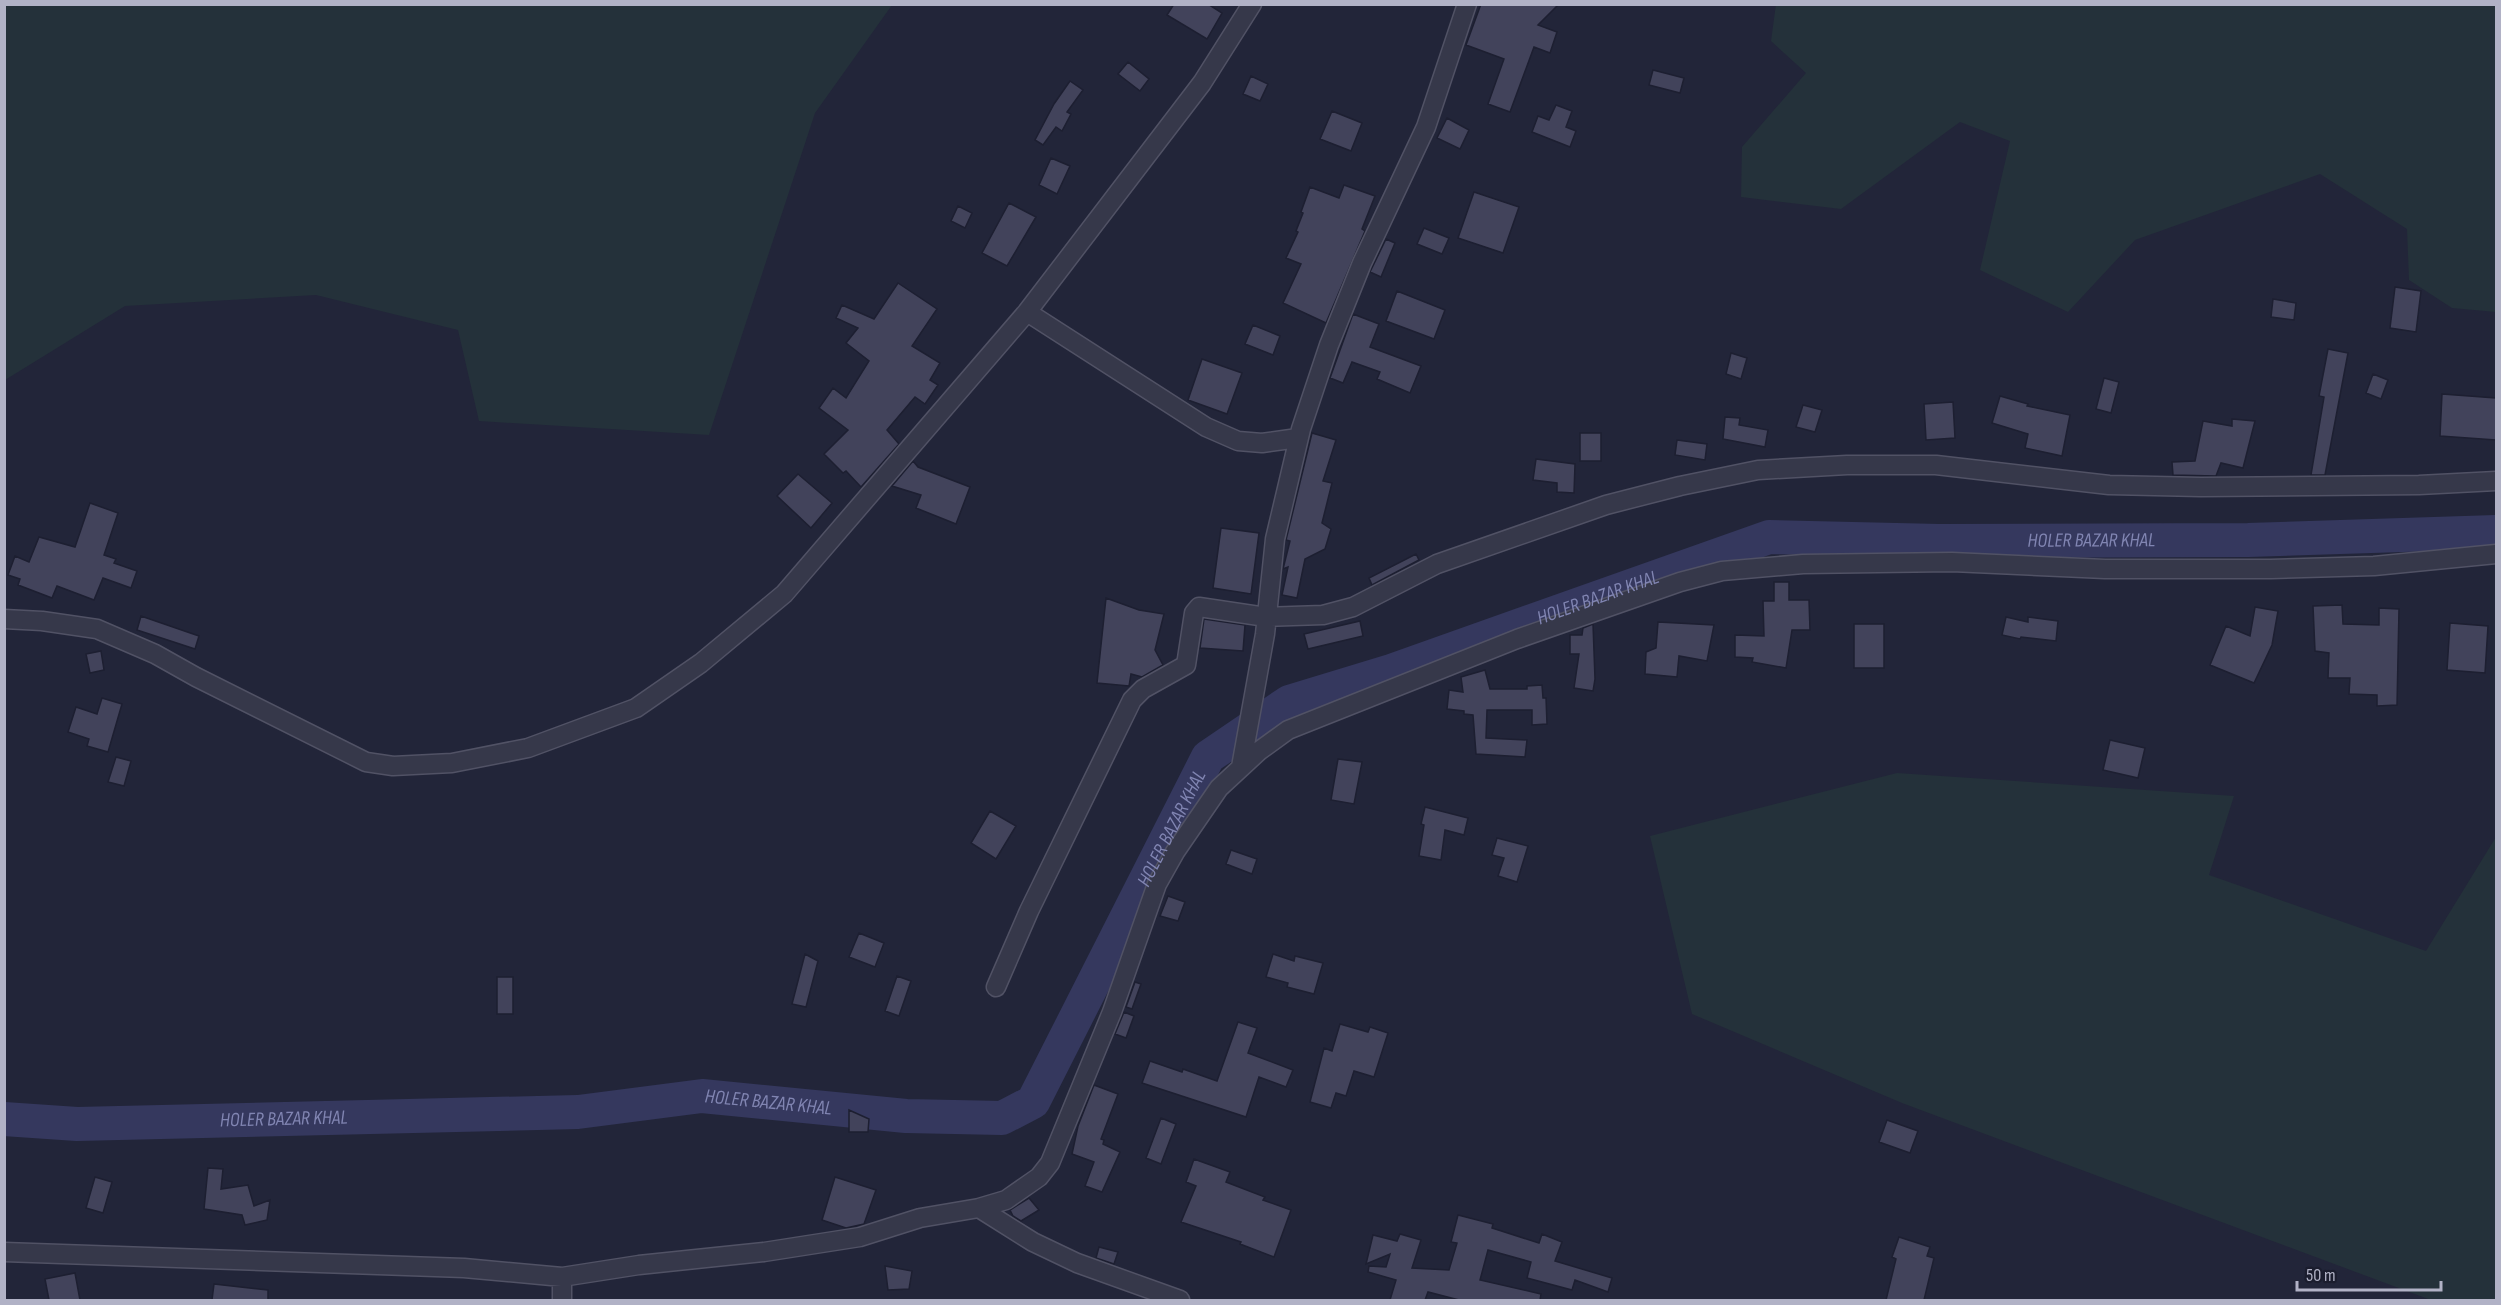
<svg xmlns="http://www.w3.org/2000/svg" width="2501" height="1305" font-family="'Sofia Sans Condensed',sans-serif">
<rect width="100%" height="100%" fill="#222539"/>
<path fill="#24313a" d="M5,4H892V5L815,113L709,435L479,421L458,330L316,295L125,306L5,380Z
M1776,4L2496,5V312L2452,308L2409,280L2407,229L2320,174L2135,240L2068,312L1980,270L2010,141L1960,122L1841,209L1741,197L1742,147L1806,73L1771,41Z
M1897,773L2234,796L2209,875L2426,951L2496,837V1300H2431L1902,1103L1692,1014L1650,836Z"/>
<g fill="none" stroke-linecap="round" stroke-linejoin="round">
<path stroke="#35385e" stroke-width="34" id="s1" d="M4,1119L77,1124L578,1112L702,1096L906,1116L1002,1118L1033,1102L1208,757L1289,702L1391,671L1769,537L1939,541L2248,540L2496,532"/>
</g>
<path fill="#42435b" stroke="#1d1f31" stroke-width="1.5" d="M1174,4H1208L1222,13L1207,39L1167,15Z
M1481,4H1559L1538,25L1557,32L1550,53L1534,47L1510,112L1488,104L1504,59L1466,45Z
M1128,62L1149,79L1140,91L1118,74Z
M1653,70L1684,78L1680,93L1649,85Z
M1251,76L1268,84L1260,101L1243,94Z
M1070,81L1083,90L1067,112L1071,114L1062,131L1056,127L1043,145L1035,140L1054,104Z
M1556,105L1572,111L1566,127L1576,131L1570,147L1532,132L1538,116L1549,120Z
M1332,111L1362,123L1351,151L1320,139Z
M1447,118L1469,130L1460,149L1437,138Z
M1051,158L1070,166L1057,194L1039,185Z
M1344,185L1375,196L1362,229L1365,231L1326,323L1283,303L1301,264L1286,258L1298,232L1296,231L1303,213L1301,212L1310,187L1339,198Z
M1474,192L1519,207L1503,253L1458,238Z
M1009,203L1036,217L1007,266L982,253Z
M958,206L972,213L965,228L951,221Z
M1424,228L1449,238L1442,254L1417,244Z
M1386,239L1395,243L1381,277L1370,272Z
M898,283L937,309L912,346L940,363L930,380L938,385L925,404L915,397L887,430L899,444L861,487L846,471L843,473L824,454L848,430L819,408L833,388L846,398L869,361L846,343L858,328L836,318L842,305L874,319Z
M2395,287L2421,291L2416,332L2390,328Z
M1397,291L1445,310L1434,339L1386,321Z
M2273,299L2296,303L2294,320L2271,317Z
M1353,314L1379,324L1370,347L1421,366L1410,393L1377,379L1380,372L1352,362L1343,383L1330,378Z
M1253,325L1280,336L1273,355L1245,344Z
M2328,349L2348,353L2325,475H2311L2324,397L2319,396Z
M1731,353L1747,358L1741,379L1726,374Z
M1202,359L1242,373L1227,414L1188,400Z
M2373,374L2388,380L2381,399L2366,393Z
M2104,378L2119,382L2111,413L2096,409Z
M2442,394L2496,398V440L2440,436Z
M2000,396L2028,404L2027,406L2070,415L2062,456L2025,448L2028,434L1992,423Z
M1953,402L1955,438L1926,440L1924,404Z
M1803,405L1822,410L1815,432L1796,427Z
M1725,417L1740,418L1739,425L1768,430L1765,447L1723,439Z
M2232,419L2255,421L2243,468L2221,463L2216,476L2173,475L2172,462L2195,461L2203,421L2232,426Z
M1312,433L1336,440L1323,481L1332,483L1322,523L1331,529L1325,549L1305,559L1297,598L1282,595L1288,567L1283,569L1290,541L1286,540Z
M1580,433H1601V461H1580Z
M1677,440L1707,444L1705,460L1675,455Z
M1536,459L1575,464L1574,493L1557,492V483L1533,480Z
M913,461L918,467L970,487L956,524L916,508L921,495L892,486Z
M798,474L832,503L811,528L777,496Z
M90,503L118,513L104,555L116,559L114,563L137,571L131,588L103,578L94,600L57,586L52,598L18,585L20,579L8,575L15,556L29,562L39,537L75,547Z
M1221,528L1259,533L1251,594L1213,588Z
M1416,554L1419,560L1372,585L1369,578Z
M1774,582H1789V600H1809L1810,630H1792L1786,668L1752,662L1753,658L1735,657V635L1764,636L1763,601H1774Z
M1106,598L1139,610L1164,614L1155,650L1163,665L1142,677L1131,674L1129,686L1097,683Z
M2342,605L2343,624L2379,625V608L2399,609L2397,705L2377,706V695L2349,694L2350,678H2328L2329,653L2315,651L2313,606Z
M2255,607L2278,611L2272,645L2254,683L2210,665L2226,626L2250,636Z
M141,616L199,636L195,649L137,630Z
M2006,617L2028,622V617L2058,621L2056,641L2021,637L2020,639L2002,635Z
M1204,619L1245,625L1243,651L1200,648Z
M1360,621L1363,636L1308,649L1304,634Z
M1658,622L1714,625L1707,661L1679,656L1677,677L1645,674L1646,652L1656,648Z
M2450,623L2488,626L2485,673L2447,670Z
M1593,624L1595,679L1593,691L1574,688L1579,654H1570V635H1582L1583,628Z
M1854,624H1884V668H1854Z
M101,651L104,670L90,673L86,654Z
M1485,670L1490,689H1527V686L1542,685L1543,698H1546L1547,724L1532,725V710H1487L1486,738L1527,740L1525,757L1476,754L1473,715L1464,714V711L1447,709L1449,690L1463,692L1461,677Z
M102,698L122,704L108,752L87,746L89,739L68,732L76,707L97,714Z
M2110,740L2145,748L2138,778L2103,770Z
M116,757L131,761L124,786L108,782Z
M1338,759L1362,762L1354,804L1331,800Z
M1425,807L1468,818L1464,835L1445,830L1441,860L1419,856L1424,825L1421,824Z
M990,811L1016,826L996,859L971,843Z
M1497,838L1528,846L1517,882L1498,876L1504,858L1492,855Z
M1231,850L1257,859L1252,874L1226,864Z
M1168,896L1185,902L1178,921L1160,916Z
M859,933L884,943L875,967L849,957Z
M805,954L818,961L806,1007L792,1004Z
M1273,954L1294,961L1295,956L1323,963L1314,994L1287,987L1288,983L1266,977Z
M897,976L911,981L899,1016L885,1011Z
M497,977H513V1014H497Z
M1135,982L1141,984L1132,1009L1126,1007Z
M1124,1012L1134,1016L1126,1038L1115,1034Z
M1238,1022L1257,1028L1248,1053L1293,1070L1286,1087L1259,1077L1246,1117L1142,1083L1150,1061L1182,1072L1183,1069L1217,1081Z
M1340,1024L1368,1032L1370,1027L1388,1033L1374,1077L1354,1071L1346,1096L1336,1093L1331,1108L1310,1102L1324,1048L1332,1051Z
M1094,1085L1118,1094L1101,1139L1104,1140L1103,1144L1120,1152L1102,1192L1085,1186L1094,1162L1072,1154L1078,1126Z
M849,1110L869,1119L868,1132H849Z
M1161,1118L1176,1124L1161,1164L1146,1158Z
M1887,1120L1918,1131L1910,1153L1879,1142Z
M1194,1159L1230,1172L1226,1182L1265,1197L1263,1200L1291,1210L1274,1257L1240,1244L1241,1242L1181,1222L1196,1186L1186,1182Z
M208,1168L223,1169L221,1189L248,1185L254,1206L270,1200L267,1220L245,1225L242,1215L204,1209Z
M95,1177L112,1182L103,1213L86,1208Z
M835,1177L876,1190L864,1224L846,1228L822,1220Z
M1029,1198L1039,1210L1021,1221L1013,1216L1010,1210Z
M1458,1215L1493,1224L1492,1228L1539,1243L1542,1234L1562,1242L1555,1261L1612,1278L1608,1292L1575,1280L1572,1290L1527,1278L1531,1262L1488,1250L1480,1280L1541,1294L1540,1300H1459L1428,1292L1425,1300H1390L1396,1280L1368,1272L1369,1266L1386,1267L1390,1254L1366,1264L1373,1235L1397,1241L1400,1234L1421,1240L1412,1268L1449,1270L1457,1243L1451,1242Z
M1899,1237L1930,1247L1927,1256L1934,1258L1924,1300H1886L1896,1259L1892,1257Z
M1099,1247L1118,1252L1114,1264L1096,1258Z
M885,1266L912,1271L909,1289L888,1290Z
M75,1273L80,1300H49L45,1279Z
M214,1284L268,1290V1300H212Z"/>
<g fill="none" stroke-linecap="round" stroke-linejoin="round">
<defs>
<path id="minor" d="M1027,312L1206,427L1238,441L1262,443L1298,438
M4,619L42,621L97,629L155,654L196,677L366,762L393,766L452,763L528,748L636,708L701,663L784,594L1027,312L1202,83L1252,4
M1241,767L1265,634L1275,539L1301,429L1329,345L1362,263L1426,127L1467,4
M996,987L1029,911L1132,700L1143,689L1186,665L1194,613L1199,607L1266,617L1323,615L1353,607L1437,564L1606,505L1680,486L1758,470L1847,465H1936L2109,485L2201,487L2419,485L2496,481
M979,1208L1033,1242L1077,1263L1180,1300
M4,1252L464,1268L562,1277L639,1265L764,1252L860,1237L920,1218L979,1208L1006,1200L1039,1177L1050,1163L1112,1012L1157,884L1175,852L1219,788L1259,751L1288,730L1517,639L1680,582L1722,571L1803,564L1952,562L2105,569H2271L2374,566L2496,554
M562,1277V1300"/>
</defs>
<use href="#minor" stroke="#515265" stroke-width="21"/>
<use href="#minor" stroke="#36384a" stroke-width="18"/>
</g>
<g text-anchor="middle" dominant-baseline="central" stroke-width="4.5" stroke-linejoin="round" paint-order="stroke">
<g font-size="20" font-style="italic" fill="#8185b2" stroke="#1b1d2e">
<text stroke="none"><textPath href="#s1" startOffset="2350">HOLER BAZAR KHAL</textPath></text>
<text stroke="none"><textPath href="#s1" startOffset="1846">HOLER BAZAR KHAL</textPath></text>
<text stroke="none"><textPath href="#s1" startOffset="1342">HOLER BAZAR KHAL</textPath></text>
<text stroke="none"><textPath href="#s1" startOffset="766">HOLER BAZAR KHAL</textPath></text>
<text stroke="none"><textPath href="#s1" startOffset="280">HOLER BAZAR KHAL</textPath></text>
</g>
</g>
<rect width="2501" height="1305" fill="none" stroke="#b1b2c6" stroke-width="12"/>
<path d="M2297 1281v9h144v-9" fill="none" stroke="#b1b2c6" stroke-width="3"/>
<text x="2306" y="1281" font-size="18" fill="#b1b2c6" stroke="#1b1d2e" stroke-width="4.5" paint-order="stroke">50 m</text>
</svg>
